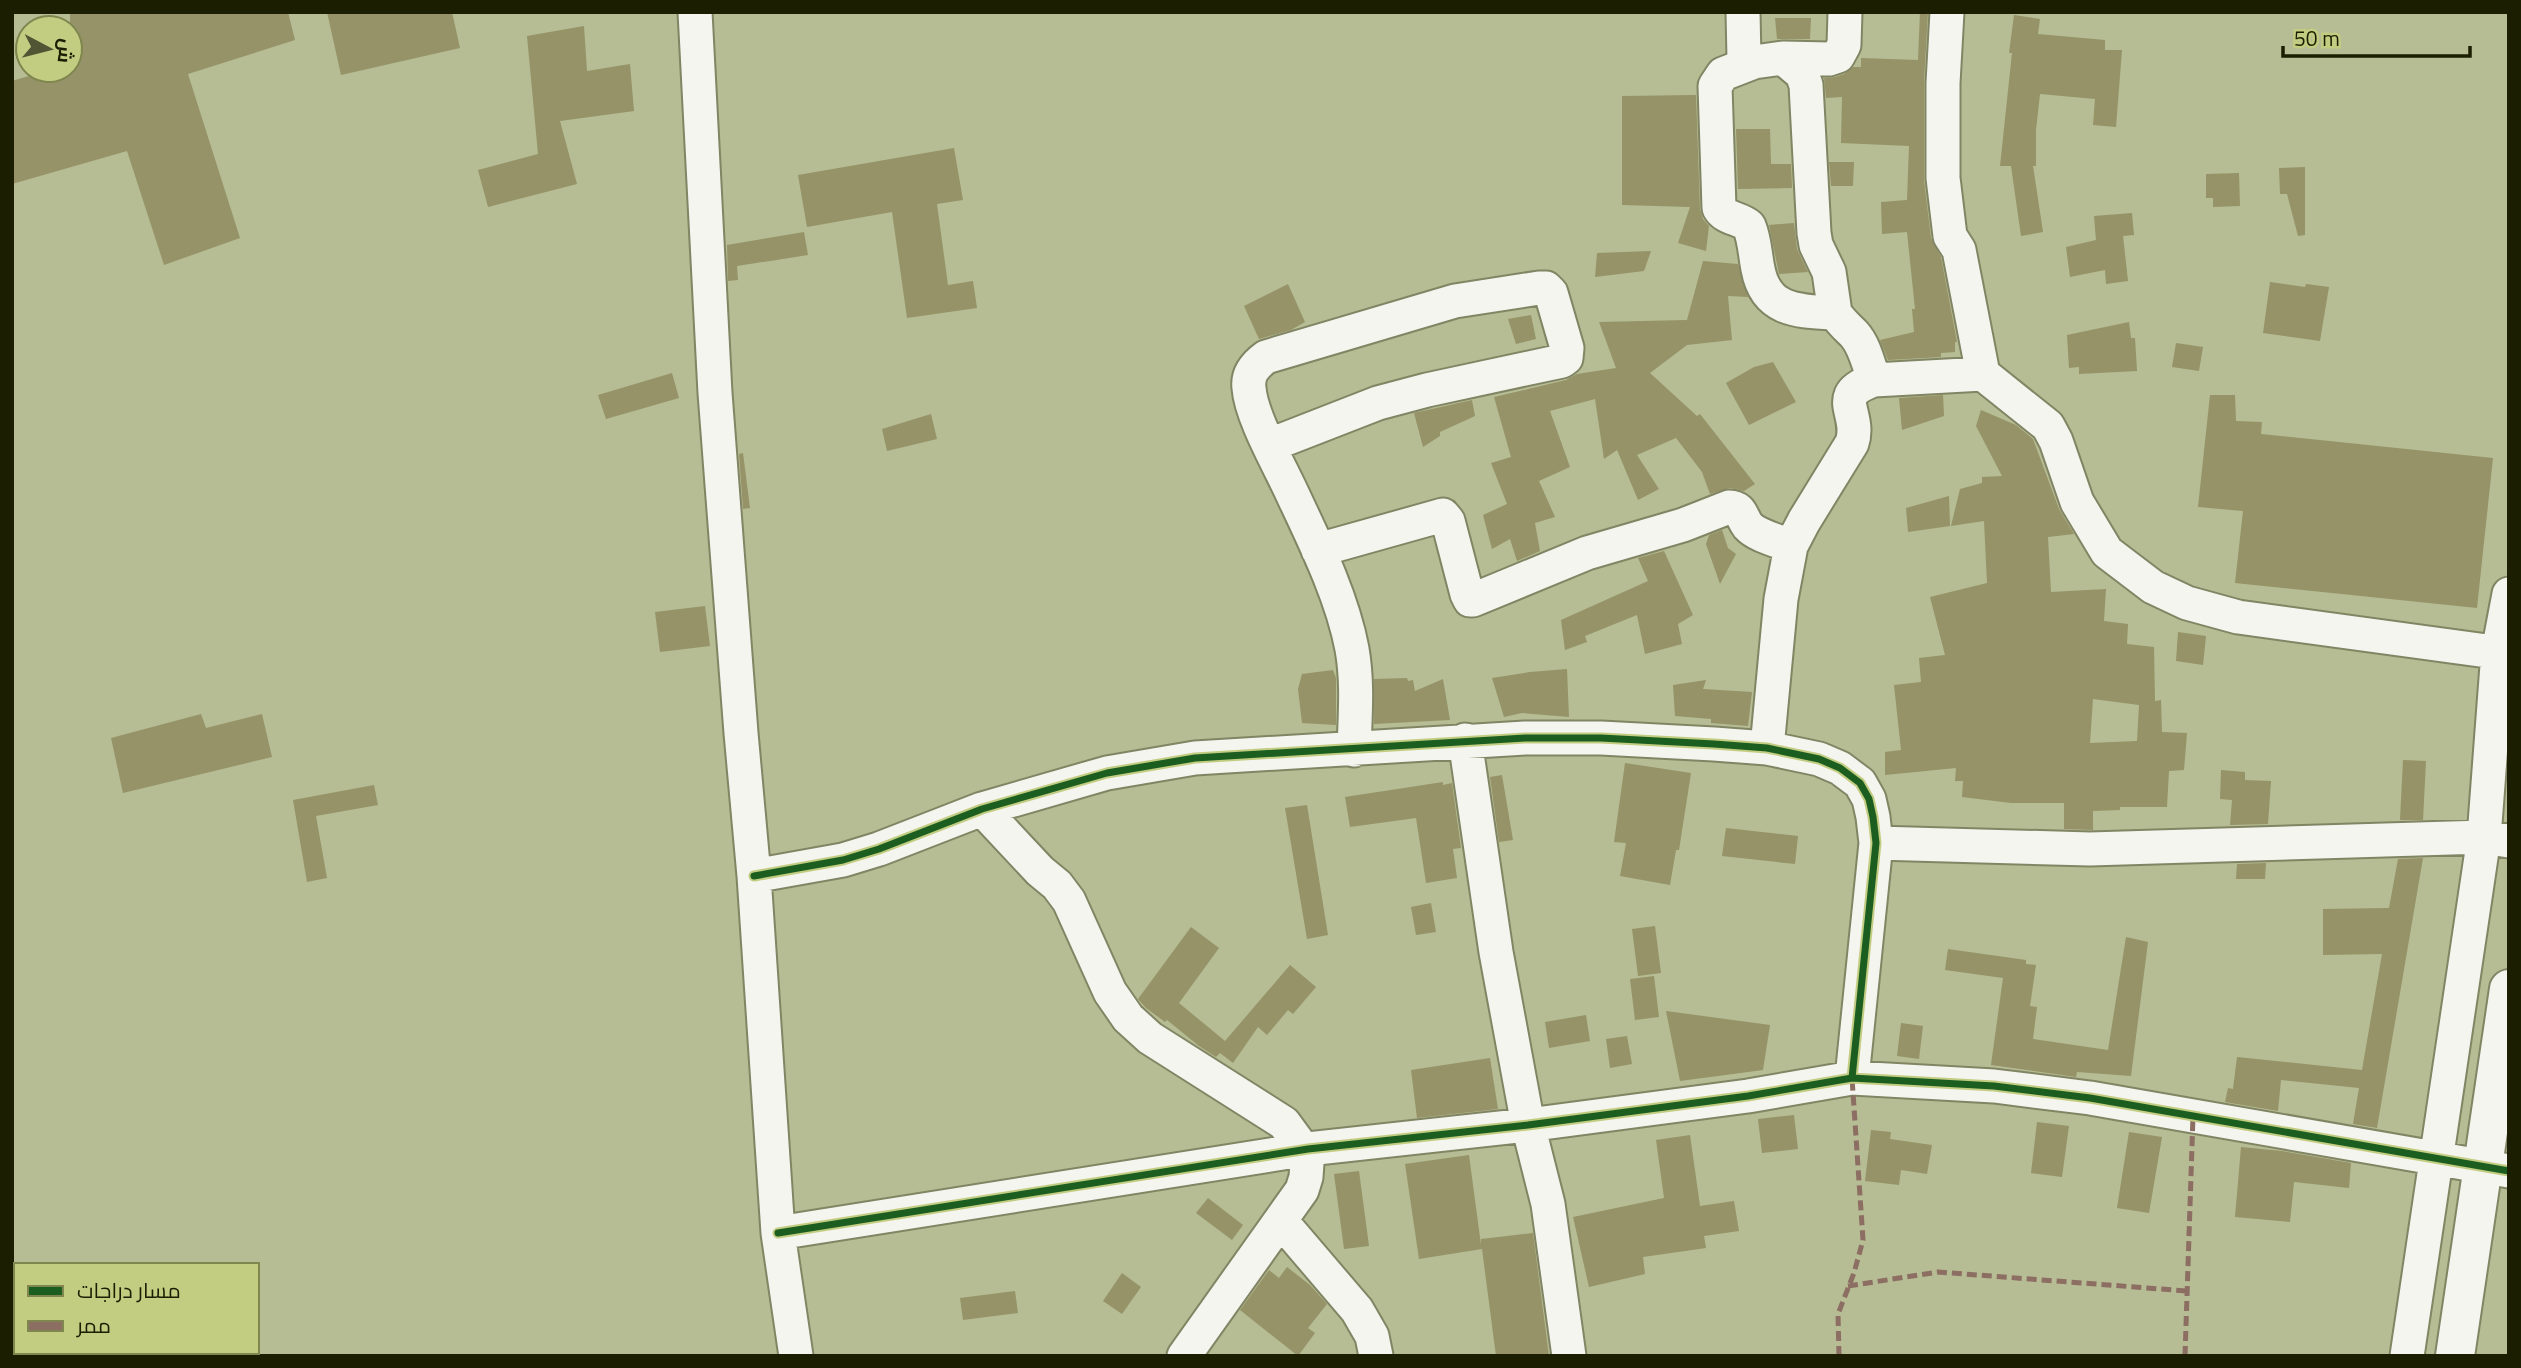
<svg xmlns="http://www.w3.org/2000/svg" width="2521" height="1368" font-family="'Titillium Web',Cairo,sans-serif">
<rect width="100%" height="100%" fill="#b6bc93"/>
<path fill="#959367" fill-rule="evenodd" d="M70,12H288L295,40L188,74L240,238L164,265L127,151L12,184V81L49,70H70Z
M327,12H452L460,48L341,75Z
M1920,12H1928L1924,82V180L1931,238L1941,257L1957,342H1955V352L1941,353V357L1888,360L1880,340L1914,332L1912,309H1915L1907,232L1882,234L1881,202L1907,200L1909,146L1841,143L1842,97L1826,98L1824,78L1835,77L1844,74L1853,67H1861V58L1918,60Z
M2014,15L2040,19L2038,34L2105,40V50H2122L2116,127L2093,125L2095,99L2040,94L2036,130V166H2033L2043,232L2021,236L2011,166H2000L2012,53H2009Z
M1775,18H1811L1810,39H1777Z
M584,26L587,71L630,64L634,111L560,121L577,184L488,207L478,170L538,154L527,36Z
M1696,95L1700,209L1703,219L1709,226L1706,251L1678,243L1690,207L1622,205V96Z
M1736,129H1770L1771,164H1791L1792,188L1738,189Z
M954,148L963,200L937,204L948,285L973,281L977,308L907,318L892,212L807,227L798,175Z
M1829,162H1854L1853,186H1831Z
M2305,167V235L2298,236L2287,194H2280L2279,168Z
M2239,173L2240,206L2213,207V198H2206V174Z
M2132,213L2134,235L2123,236L2128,281L2106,284L2105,270L2070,277L2066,247L2096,240L2094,216Z
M1794,223L1797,249L1808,272L1779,274L1769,225Z
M804,232L808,255L737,266L738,280L728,281L727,245Z
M1651,251L1644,271L1595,277L1597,253Z
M1703,261L1738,264L1748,297L1728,296L1732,340L1687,345L1650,373L1697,416L1700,414L1755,484L1744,491L1730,488L1710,494L1702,472L1676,438L1637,455L1659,489L1638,500L1617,450L1604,459L1595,399L1550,411L1570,467L1539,481L1555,517L1535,523L1540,551L1517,561L1510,539L1492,549L1483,515L1507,504L1491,463L1511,457L1494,397L1566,380L1577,374L1616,368L1599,322L1687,320Z
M2270,282L2305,287L2306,284L2329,287L2320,341L2263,333Z
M1288,284L1305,322L1291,330L1259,339L1244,306Z
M1531,315L1536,339L1516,344L1508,319Z
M2129,322L2131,338H2135L2137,371L2079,374V367L2069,368L2067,335Z
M2176,343L2203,347L2199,371L2172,367Z
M1773,362L1796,402L1749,425L1726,383L1754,367Z
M672,373L679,398L606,419L598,395Z
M1943,395L1944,416L1902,430L1899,398Z
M2210,395H2235L2236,421L2262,422L2261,434L2493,458L2477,608L2235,583L2243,511L2198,507Z
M1472,400L1475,416L1440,432V436L1423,447L1414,413Z
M1981,410L2016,425L2033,439L2059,509L2074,534L2048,537L2051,592L2106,589L2104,621L2128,624L2127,644L2154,647L2155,701L2161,700L2162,732L2187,733L2184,770L2169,771L2167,807H2120V810L2093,811V830L2064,829V803H2011L1962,797L1963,781H1955L1956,768L1885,775V752L1901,750L1894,685L1921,682L1919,658L1945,655L1930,597L1987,583L1984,521L1951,526L1960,489L1982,483V477L2002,476L1976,426ZM2093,699L2139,705L2137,741L2090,743Z
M931,414L937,439L887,451L882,429Z
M743,453L750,508L743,509L739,454Z
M1949,496L1950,526L1908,532L1906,508Z
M1722,530L1728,548L1736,554L1720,584L1706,544L1709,535Z
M1664,551L1693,615L1678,624L1682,644L1645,654L1637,615L1585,636L1587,642L1565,650L1561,620L1648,581L1638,558Z
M705,606L710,646L660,652L655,612Z
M2178,632L2206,636L2203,665L2176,661Z
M1567,669L1569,717L1522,713L1504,717L1492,678L1530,672Z
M1333,670L1336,678V725L1302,723L1298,689L1302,674Z
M1407,678L1408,681L1413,680L1415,691L1443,679L1450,720L1374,724V679Z
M1706,680L1703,689L1752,692L1748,726L1711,723V719L1675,716L1673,685Z
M201,714L206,728L262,714L272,757L123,793L111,738Z
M2403,760L2426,761L2423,820H2400Z
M1625,763L1691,773L1679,850H1676L1670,885L1620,876L1626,843L1614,842Z
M2221,770L2245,772V780L2271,781L2268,824L2230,825L2232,800L2220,799Z
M1502,775L1513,840L1499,842L1490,777Z
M1443,782V785L1452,783L1461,848L1453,849L1457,878L1426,883L1416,818L1350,827L1345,797Z
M374,785L378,805L316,816L327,878L307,882L293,800Z
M1307,805L1328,935L1307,939L1285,808Z
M1726,828L1798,836L1795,864L1722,856Z
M2423,858L2377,1128L2353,1124L2359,1088L2281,1080L2278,1111L2225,1102L2228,1088L2233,1089L2237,1057L2362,1070L2382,954L2323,955V909L2389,908L2398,859Z
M2266,863L2265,879H2236L2237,864Z
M1431,903L1436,932L1416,935L1411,907Z
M1655,926L1661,973L1638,976L1632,929Z
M1191,927L1219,948L1179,1003L1225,1041L1290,965L1316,987L1293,1014L1288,1010L1267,1035L1258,1027L1233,1063L1220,1053L1216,1057L1199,1046L1167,1020L1165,1022L1146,1008L1138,999Z
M2126,937L2148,942L2131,1076L2077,1072L2076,1077L1991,1065L2003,978L1945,970L1948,949L2026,960V964L2036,965L2030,1006L2037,1007L2033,1039L2108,1050Z
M1654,976L1659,1017L1635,1020L1630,979Z
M1666,1011L1770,1025L1763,1070L1680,1081Z
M1586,1015L1590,1041L1549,1048L1545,1022Z
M1901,1023L1923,1026L1919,1059L1897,1056Z
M1627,1036L1632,1064L1610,1068L1606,1039Z
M1490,1058L1498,1109L1417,1118L1411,1070Z
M1794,1115L1798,1149L1762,1153L1758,1119Z
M2037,1122L2069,1126L2062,1177L2031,1173Z
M1871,1130L1891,1132L1890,1139L1932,1145L1927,1174L1901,1170L1899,1185L1865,1181Z
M2129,1132L2162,1137L2149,1213L2117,1208Z
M1690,1135L1700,1206L1734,1201L1739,1231L1704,1236L1706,1248L1643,1257L1645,1274L1589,1287L1573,1217L1664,1198L1656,1140Z
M2241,1147L2282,1151L2351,1163L2349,1188L2294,1182L2290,1222L2235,1217Z
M1469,1155L1481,1245V1239L1533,1233L1549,1356H1496L1482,1249L1419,1259L1405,1164Z
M1359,1171L1369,1246L1344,1249L1334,1174Z
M1208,1198L1243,1225L1232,1240L1196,1213Z
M1287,1267L1310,1285L1327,1304L1308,1328L1315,1333L1298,1356L1240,1310L1269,1270L1279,1278Z
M1122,1273L1141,1287L1122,1314L1103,1301Z
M1015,1291L1018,1313L963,1320L960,1298Z"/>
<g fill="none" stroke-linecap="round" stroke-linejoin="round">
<defs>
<path id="minor" d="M695,12L715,393L741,733L754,876L778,1233L796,1356
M1743,12L1744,59L1754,62L1723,74L1715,86L1719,208C1725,219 1740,218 1749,226C1755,240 1755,255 1758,269C1766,312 1799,311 1835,313C1841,322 1847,327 1854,334C1865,346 1869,366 1874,380
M1947,12L1943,83V178L1950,236L1959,250L1983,374
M1783,58L1829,59L1838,56L1844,45L1845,12
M1754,62L1783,58L1802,74L1806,85L1814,233L1816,245L1829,272L1835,313
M1270,445L1378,403L1427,390L1562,361L1566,358L1567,348L1551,293L1546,288H1539L1455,301L1266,357C1255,365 1247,374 1249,388C1251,416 1278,463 1291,491C1314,540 1342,596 1352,649C1358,683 1355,716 1354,750
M1318,550L1443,515L1448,521L1467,594L1470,600H1473L1587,553L1683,525L1729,507C1742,507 1741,517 1748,526C1757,536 1779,541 1791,546
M1465,740L1496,952L1528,1125L1548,1204L1569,1356
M1767,748L1781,599L1791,546L1804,521L1852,443C1862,413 1829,395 1874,380L1983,374L2048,426L2056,441L2077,502L2107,552L2153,587L2187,603L2238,617L2509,654
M982,809L1040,871L1057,885L1069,901L1110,992L1128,1018L1150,1038L1284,1123L1303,1149H1308L1306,1177L1302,1190L1184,1356
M1876,843L2090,849L2484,837L2509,841
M754,876L843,860L879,849L982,809L1107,773L1195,758L1525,738H1601L1714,744L1767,748L1819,759L1840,768L1860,783L1869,799L1873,817L1876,843L1852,1078
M1281,1221L1357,1310L1372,1336L1376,1356
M778,1233L1308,1149L1528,1125L1748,1096L1852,1078L1994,1086L2090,1098L2509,1171
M2407,1356L2484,837L2498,652L2509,594"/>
<path id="major" d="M2455,1356L2509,989"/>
</defs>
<use href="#minor" stroke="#818564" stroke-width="37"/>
<use href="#major" stroke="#818564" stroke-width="42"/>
<use href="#minor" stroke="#f4f5ef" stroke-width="33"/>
<use href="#major" stroke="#f4f5ef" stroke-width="38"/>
<path stroke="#8d6e63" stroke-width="5" stroke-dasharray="10 5" stroke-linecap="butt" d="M1848,1286L1938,1272L2187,1291
M1839,1356L1838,1314L1854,1273L1863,1240L1852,1078
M2185,1356L2193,1116"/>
<defs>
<path id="cycleway" d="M754,876L843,860L879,849L982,809L1107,773L1195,758L1525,738H1601L1714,744L1767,748L1819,759L1840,768L1860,783L1869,799L1873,817L1876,843L1852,1078
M778,1233L1308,1149L1528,1125L1748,1096L1852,1078L1994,1086L2090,1098L2509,1171"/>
</defs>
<use href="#cycleway" stroke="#c3cd82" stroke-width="11"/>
<use href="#cycleway" stroke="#1b5e20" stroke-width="7"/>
</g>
<rect width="2521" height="1368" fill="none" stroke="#1b1e01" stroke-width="28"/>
<rect x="14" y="1263" width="245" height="91" fill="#c3cd82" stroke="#80874e" stroke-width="2"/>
<rect x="28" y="1286" width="35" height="10" fill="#1b5e20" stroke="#80874e" stroke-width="2"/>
<text x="77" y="1298" font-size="21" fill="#1b1e01">مسار دراجات</text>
<rect x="28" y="1321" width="35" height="10" fill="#8d6e63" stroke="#80874e" stroke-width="2"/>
<text x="77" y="1333" font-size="21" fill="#1b1e01">ممر</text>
<g transform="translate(49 49) rotate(97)"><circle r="33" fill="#c3cd82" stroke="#80874e" stroke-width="2"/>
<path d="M0-5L12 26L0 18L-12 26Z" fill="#515534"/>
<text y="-10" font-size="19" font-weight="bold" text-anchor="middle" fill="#1b1e01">ش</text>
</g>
<path d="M2283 46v10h187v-10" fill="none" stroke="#1b1e01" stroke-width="3.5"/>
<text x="2294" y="46" font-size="21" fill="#1b1e01" stroke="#c3cd82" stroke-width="5" paint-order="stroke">50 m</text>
</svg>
